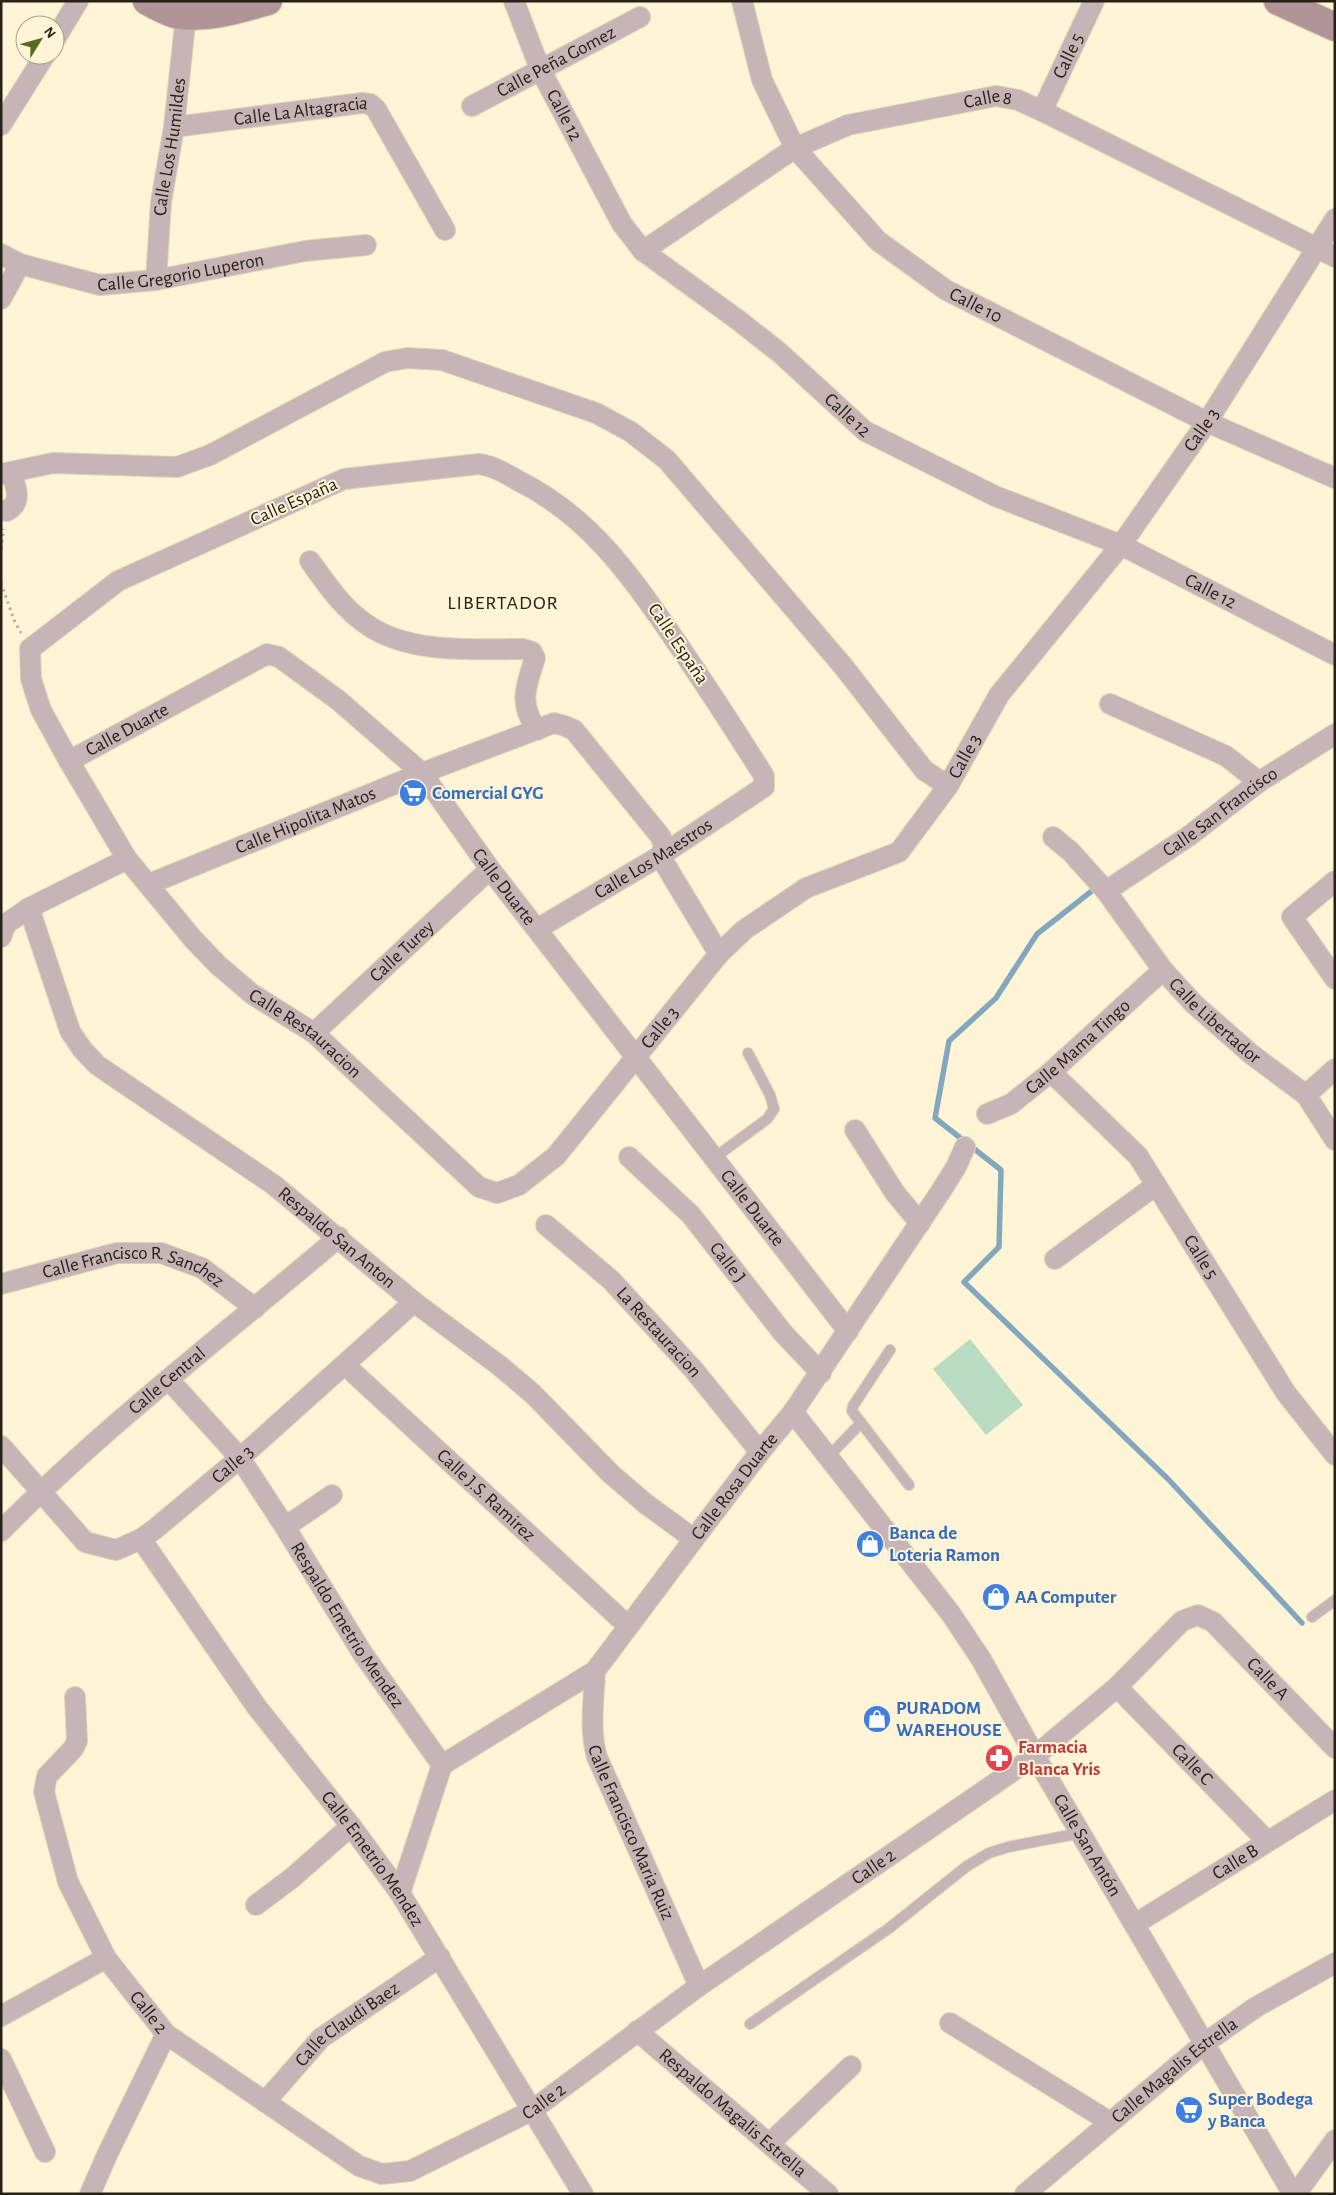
<svg xmlns="http://www.w3.org/2000/svg" width="1336" height="2195" font-family="'Alegreya Sans',sans-serif">
<rect width="100%" height="100%" fill="#fff5d6"/>
<path fill="#b9dcc3" d="M970,1339L1023,1405L986,1435L933,1369Z"/>
<g fill="none" stroke-linecap="round" stroke-linejoin="round">
<path stroke="#83a8be" stroke-width="5.5" d="M1093,890L1037,934L996,998L949,1041L935,1118L1001,1170L999,1247L964,1282L1168,1479L1302,1623"/>
<defs>
<path id="lane" d="M714,1158L767,1119L774,1109L770,1095L748,1053
M890,1350L853,1406L852,1411L909,1485
M828,1457L860,1424
M1312,1617L1335,1600
M750,2024L888,1929L967,1866L989,1853L1008,1847L1081,1833"/>
<g id="street">
<path id="s1" d="M514,1L540,69L622,224L643,251L738,320L780,353L865,431L995,496L1121,545L1335,655"/>
<path id="s2" d="M742,1L762,80L795,148L878,241L946,290L1207,422L1335,478"/>
<path d="M55,39L78,1"/>
<path id="s3" d="M472,106L640,17"/>
<path id="s4" d="M1042,111L1094,1"/>
<path d="M1,125L45,55"/>
<path id="s5" d="M174,127L362,103L370,104L376,109L445,230"/>
<path id="s6" d="M643,251L795,148L848,125L996,96L1018,100L1042,111L1335,257"/>
<path id="s7" d="M1,254L20,264L100,285L156,280L305,251L366,245"/>
<path id="s8" d="M156,280L161,202L174,127L186,15"/>
<path d="M1,299L20,264"/>
<path d="M1,474L53,463L177,467L210,455L385,362L407,358L442,360L596,413L631,432L667,460L843,666L924,770L948,786"/>
<path d="M1,510L7,511C23,502 16,487 11,472"/>
<path d="M310,561C327,585 344,610 369,626C411,654 475,649 523,649L532,652L535,658C526,687 518,703 537,730"/>
<path d="M1110,704L1226,756L1259,782"/>
<path id="s9" d="M69,761L267,654L279,657L338,700L422,773L490,869L848,1331"/>
<path id="s10" d="M1053,837L1071,852L1106,891L1163,970L1194,1004L1251,1054L1306,1095L1335,1140"/>
<path d="M1335,881L1292,917L1335,979"/>
<path id="s11" d="M149,884L422,773L554,723L565,726L574,730L661,837L664,847L660,856L719,954"/>
<path id="s12" d="M1106,891L1189,836L1259,782L1335,734"/>
<path id="s13" d="M29,908L70,1031L82,1049L97,1065L274,1185L414,1302L500,1366L533,1394L611,1474L646,1504L694,1539"/>
<path id="s14" d="M537,929L660,856L764,787V776C735,730 705,684 675,640C630,575 590,516 517,480C505,473 493,466 479,464L344,479L118,581L30,649L31,679L41,710L69,761L127,859L193,939L218,965L252,994L314,1033L479,1187L497,1193L519,1185L556,1156L719,954L744,930L806,888L899,852L948,786L999,695L1121,545L1207,422L1335,219"/>
<path d="M1,937L6,924L29,908L127,859"/>
<path id="s15" d="M314,1033L490,869"/>
<path id="s16" d="M1051,1072L1138,1156L1286,1393L1335,1455"/>
<path d="M1306,1095L1335,1069"/>
<path id="s17" d="M987,1114L1011,1104L1051,1072L1163,970"/>
<path d="M855,1130L895,1193L920,1223"/>
<path id="s18" d="M629,1157L691,1215L783,1333L821,1373"/>
<path id="s19" d="M546,1225L611,1280L693,1369L760,1452"/>
<path d="M1055,1259L1156,1185"/>
<path id="s20" d="M1,1284L117,1253H161L202,1268L255,1308"/>
<path id="s21" d="M345,1365L628,1626"/>
<path id="s22" d="M169,1380L240,1458L285,1527L363,1654L442,1765L400,1893"/>
<path id="s23" d="M793,1412L951,1614L981,1659L1035,1756L1293,2194"/>
<path id="s24" d="M1,1446L85,1542L116,1550L141,1539L155,1529L240,1458L414,1302"/>
<path d="M285,1527L332,1495"/>
<path id="s25" d="M1,1531C106,1425 225,1334 339,1237"/>
<path id="s26" d="M141,1539L256,1706L351,1826L400,1893L583,2194"/>
<path id="s27" d="M595,1671C594,1699 589,1730 597,1757L699,1986"/>
<path id="s28" d="M1117,1687L1267,1841"/>
<path id="s29" d="M75,1697L77,1741L73,1749L47,1776L44,1792L68,1882L106,1958L166,2034L359,2166L382,2174L410,2171L531,2111L699,1986L1035,1756L1117,1687L1182,1621L1198,1615L1213,1622L1335,1748"/>
<path id="s30" d="M442,1765L595,1671L694,1539L760,1452L793,1412L941,1191L956,1167L965,1147"/>
<path d="M256,1905L292,1878L351,1826"/>
<path id="s31" d="M1135,1924L1335,1800"/>
<path d="M1,2016L106,1958"/>
<path d="M950,2023L1110,2122"/>
<path id="s32" d="M637,2031L828,2194"/>
<path d="M1,2059L45,2152"/>
<path id="s33" d="M265,2102L321,2038L440,1957"/>
<path d="M770,2143L851,2066"/>
<path d="M90,2194L107,2155L166,2034"/>
<path id="s34" d="M1025,2194L1205,2043L1256,2007L1335,1963"/>
<path d="M1296,2194L1335,2140"/>
</g>
<path id="secondary" d="M147,1C156,6 165,11 175,14C204,20 240,9 268,1
M1278,1L1335,27"/>
</defs>
<use href="#lane" stroke="#dcd3b7" stroke-width="12"/>
<use href="#street" stroke="#dcd3b7" stroke-width="22"/>
<use href="#secondary" stroke="#dcd3b7" stroke-width="30"/>
<path stroke="#b9b198" stroke-width="3" stroke-dasharray="2.5 4" stroke-linecap="butt" d="M1,549L4,529
M1,583L14,620L21,633"/>
<use href="#lane" stroke="#c7b4b6" stroke-width="10"/>
<use href="#street" stroke="#c7b4b6" stroke-width="20"/>
<use href="#secondary" stroke="#b09497" stroke-width="28"/>
</g>
<defs>
<symbol id="supermarket-disc" viewBox="-11 -11 22 22"><circle r="9.5" fill="#3f7fe0" stroke="#fff5d6"/><path d="M-6-5.5h2.5l.6 2H6L4.5 2H-2.5L-4.4-4H-6ZM-1.5 3.2a1.3 1.3 0 1 0 .1 0ZM3 3.2a1.3 1.3 0 1 0 .1 0Z" fill="#fff"/></symbol>
<symbol id="shop-disc" viewBox="-11 -11 22 22"><circle r="9.5" fill="#3f7fe0" stroke="#fff5d6"/><path d="M-5-2.5h2.3a2.7 3.5 0 0 1 5.4 0H5L5.5 6h-11ZM-1.5-2.5h3a1.5 2.3 0 0 0-3 0Z" fill="#fff"/></symbol>
<symbol id="pharmacy-disc" viewBox="-11 -11 22 22"><circle r="9.5" fill="#e0444e" stroke="#fff5d6"/><path d="M-2-6h4v4h4v4h-4v4h-4v-4h-4v-4h4Z" fill="#fff"/></symbol>
</defs>
<g fill-rule="evenodd">
<use href="#supermarket-disc" x="397" y="777" width="32" height="32"/>
<use href="#shop-disc" x="854" y="1528" width="32" height="32"/>
<use href="#shop-disc" x="980" y="1581" width="32" height="32"/>
<use href="#shop-disc" x="861" y="1703" width="32" height="32"/>
<use href="#pharmacy-disc" x="983" y="1742" width="32" height="32"/>
<use href="#supermarket-disc" x="1173" y="2094" width="32" height="32"/>
</g>
<g text-anchor="middle" dominant-baseline="central" stroke-width="4" stroke-linejoin="round" paint-order="stroke">
<g font-size="19" fill="#262217" stroke="#fff5d6">
<text stroke="none"><textPath href="#s4" startOffset="61">Calle 5</textPath></text>
<text stroke="none"><textPath href="#s3" startOffset="95">Calle Peña Gomez</textPath></text>
<text stroke="none"><textPath href="#s6" startOffset="384">Calle 8</textPath></text>
<text stroke="none"><textPath href="#s5" startOffset="128">Calle La Altagracia</textPath></text>
<text stroke="none"><textPath href="#s1" startOffset="125">Calle 12</textPath></text>
<text stroke="none"><textPath href="#s8" startOffset="134">Calle Los Humildes</textPath></text>
<text stroke="none"><textPath href="#s7" startOffset="186">Calle Gregorio Luperon</textPath></text>
<text stroke="none"><textPath href="#s2" startOffset="399">Calle 10</textPath></text>
<text stroke="none"><textPath href="#s1" startOffset="545">Calle 12</textPath></text>
<text stroke="none"><textPath href="#s14" startOffset="3002">Calle 3</textPath></text>
<text transform="translate(294 502) rotate(-24)">Calle España</text>
<text stroke="none"><textPath href="#s1" startOffset="950">Calle 12</textPath></text>
<text transform="translate(678 644) rotate(56)">Calle España</text>
<text stroke="none"><textPath href="#s9" startOffset="66">Calle Duarte</textPath></text>
<text stroke="none"><textPath href="#s14" startOffset="2598">Calle 3</textPath></text>
<text stroke="none"><textPath href="#s12" startOffset="139">Calle San Francisco</textPath></text>
<text stroke="none"><textPath href="#s11" startOffset="169">Calle Hipolita Matos</textPath></text>
<text stroke="none"><textPath href="#s14" startOffset="136">Calle Los Maestros</textPath></text>
<text stroke="none"><textPath href="#s9" startOffset="562">Calle Duarte</textPath></text>
<text stroke="none"><textPath href="#s15" startOffset="120">Calle Turey</textPath></text>
<text stroke="none"><textPath href="#s10" startOffset="246">Calle Libertador</textPath></text>
<text stroke="none"><textPath href="#s14" startOffset="2178">Calle 3</textPath></text>
<text stroke="none"><textPath href="#s14" startOffset="1691">Calle Restauracion</textPath></text>
<text stroke="none"><textPath href="#s17" startOffset="114">Calle Mama Tingo</textPath></text>
<text stroke="none"><textPath href="#s9" startOffset="968">Calle Duarte</textPath></text>
<text stroke="none"><textPath href="#s13" startOffset="469">Respaldo San Anton</textPath></text>
<text stroke="none"><textPath href="#s16" startOffset="240">Calle 5</textPath></text>
<text stroke="none"><textPath href="#s18" startOffset="145">Calle J</textPath></text>
<text stroke="none"><textPath href="#s20" startOffset="138">Calle Francisco R. Sanchez</textPath></text>
<text stroke="none"><textPath href="#s19" startOffset="156">La Restauracion</textPath></text>
<text stroke="none"><textPath href="#s25" startOffset="224">Calle Central</textPath></text>
<text stroke="none"><textPath href="#s24" startOffset="305">Calle 3</textPath></text>
<text stroke="none"><textPath href="#s30" startOffset="411">Calle Rosa Duarte</textPath></text>
<text stroke="none"><textPath href="#s21" startOffset="192">Calle J.S. Ramirez</textPath></text>
<text stroke="none"><textPath href="#s22" startOffset="304">Respaldo Emetrio Mendez</textPath></text>
<text stroke="none"><textPath href="#s29" startOffset="1732">Calle A</textPath></text>
<text stroke="none"><textPath href="#s28" startOffset="108">Calle C</textPath></text>
<text stroke="none"><textPath href="#s27" startOffset="169">Calle Francisco Maria Ruiz</textPath></text>
<text stroke="none"><textPath href="#s23" startOffset="525">Calle San Antón</textPath></text>
<text stroke="none"><textPath href="#s26" startOffset="395">Calle Emetrio Mendez</textPath></text>
<text stroke="none"><textPath href="#s31" startOffset="118">Calle B</textPath></text>
<text stroke="none"><textPath href="#s29" startOffset="1224">Calle 2</textPath></text>
<text stroke="none"><textPath href="#s29" startOffset="354">Calle 2</textPath></text>
<text stroke="none"><textPath href="#s33" startOffset="114">Calle Claudi Baez</textPath></text>
<text stroke="none"><textPath href="#s34" startOffset="194">Calle Magalis Estrella</textPath></text>
<text stroke="none"><textPath href="#s29" startOffset="819">Calle 2</textPath></text>
<text stroke="none"><textPath href="#s32" startOffset="126">Respaldo Magalis Estrella</textPath></text>
</g>
<g font-size="19" font-weight="bold" fill="#366cbe" stroke="#fff5d6" text-anchor="start">
<text x="432" y="793">Comercial GYG</text>
<text x="889" y="1533">Banca de<tspan x="889" dy="22">Loteria Ramon</tspan></text>
<text x="1015" y="1597">AA Computer</text>
<text x="896" y="1708">PURADOM<tspan x="896" dy="22">WAREHOUSE</tspan></text>
<text x="1208" y="2099">Super Bodega<tspan x="1208" dy="22">y Banca</tspan></text>
</g>
<g font-size="19" font-weight="bold" fill="#be3a42" stroke="#fff5d6" text-anchor="start">
<text x="1018" y="1747">Farmacia<tspan x="1018" dy="22">Blanca Yris</tspan></text>
</g>
<g font-size="20" letter-spacing="1" fill="#262217" stroke="#fff5d6">
<text x="503" y="603">LIBERTADOR</text>
</g>
</g>
<rect width="1336" height="2195" fill="none" stroke="#262217" stroke-width="5"/>
<g transform="translate(40 40) rotate(53)"><circle r="24" fill="#fff5d6" stroke="#a8a18a"/>
<path d="M0-4L9 19L0 12L-9 19Z" fill="#576d1d"/>
<text y="-8" font-size="14" font-weight="bold" text-anchor="middle" fill="#262217">N</text>
</g>
</svg>
